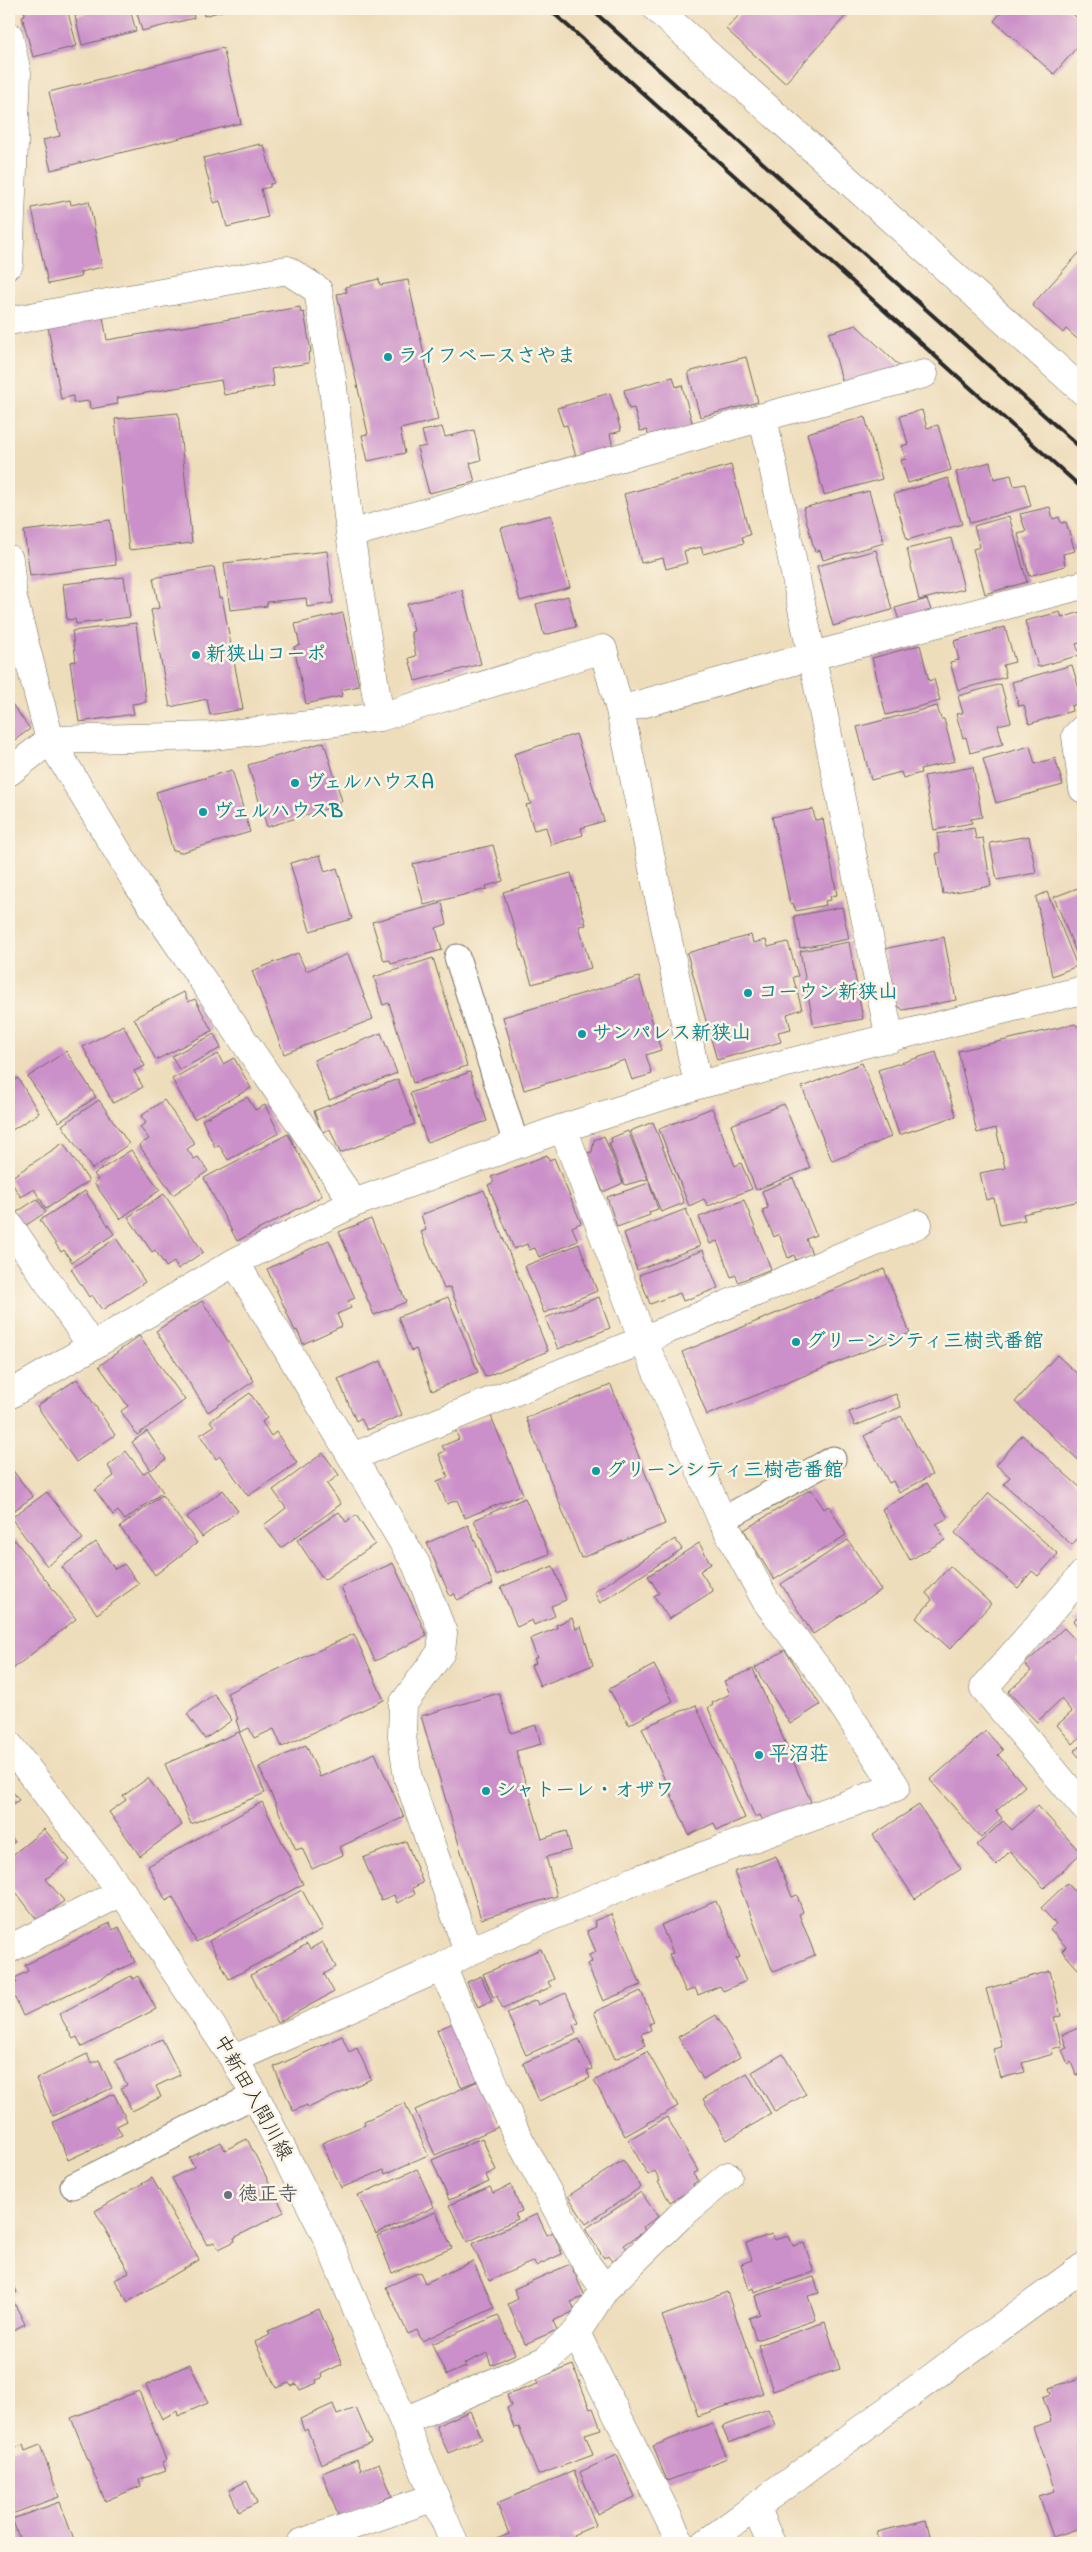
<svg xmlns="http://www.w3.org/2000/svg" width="1092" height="2552" font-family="'Indie Flower','Klee One',sans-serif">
<rect width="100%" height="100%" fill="#fcf5e5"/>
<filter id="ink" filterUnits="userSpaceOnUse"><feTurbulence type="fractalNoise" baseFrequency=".02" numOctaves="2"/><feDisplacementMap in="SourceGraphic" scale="10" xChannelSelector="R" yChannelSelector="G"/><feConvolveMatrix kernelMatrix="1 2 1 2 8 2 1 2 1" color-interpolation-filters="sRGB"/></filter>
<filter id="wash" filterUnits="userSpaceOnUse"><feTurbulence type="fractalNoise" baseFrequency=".0096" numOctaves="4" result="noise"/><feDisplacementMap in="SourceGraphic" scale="20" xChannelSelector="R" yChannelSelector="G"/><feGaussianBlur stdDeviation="1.12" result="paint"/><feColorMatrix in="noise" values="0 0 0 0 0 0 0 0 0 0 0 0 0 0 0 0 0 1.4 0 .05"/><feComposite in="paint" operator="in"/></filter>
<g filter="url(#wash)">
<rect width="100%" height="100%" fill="#edb"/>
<g id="blocks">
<path fill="#cb90c9" d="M24,9H67L77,46L33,57L22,16L25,15Z
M101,9H130L136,31L82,45L75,16Z
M136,9H192L194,18L142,31Z
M202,9H229L204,16Z
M745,9H852L785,83L726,29Z
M1004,9H1067L1083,23V40L1054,74L994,21Z
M223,48L241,123L51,170L43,140L60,136L49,92Z
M260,144V146L264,145L274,183L270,184V187L261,189L268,217L227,227L220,201L214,203L203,158Z
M70,200L71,205L89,201L102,267L80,272L81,277L48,284L32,208Z
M1080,252L1083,255V344L1066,329L1063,333L1032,305Z
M379,279L380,285L408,280L438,420L400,429L405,453L368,461L362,435L368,434L337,294L347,292L345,287Z
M300,307L301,313L304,312L311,352L308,353L309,363L271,369L274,386L224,395L221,380L117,398L118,404L90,409L89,401L73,403V396L61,399L48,327L103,317L107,340Z
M856,325L908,374L845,391L829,333Z
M746,357L758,402L700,417L688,372Z
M673,377L676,387L682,385L693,426L649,438L647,430L640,431L634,408L629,409L624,390Z
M610,393L621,431L610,434L613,448L576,457L567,425L563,426L557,408Z
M922,410L927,428L938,425L951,470L908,483L901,460L906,459L902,446L908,444L900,416Z
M178,413L192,543L129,550L115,419Z
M865,417L882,479L824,495L807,433Z
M442,427L445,437L474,430L481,460L470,463L475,482L429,493L417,448L426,446L422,431Z
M990,462L994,479L1011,475L1014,486L1025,484L1031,506L970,523L956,472Z
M731,465L750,535L742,537L744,543L703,554L701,547L684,551L687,563L666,569L663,558L641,563L624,494Z
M948,478L962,524L907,540L894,494Z
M869,491L884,543L823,560L820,550L815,552L803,508Z
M1050,507L1053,519L1059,517L1061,523L1066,522L1075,551L1063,554L1065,566L1029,576L1018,534L1026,532L1020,514Z
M551,515L570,587L520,601L501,528Z
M1009,516L1027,582L985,594L973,549L980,547L974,526Z
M110,520L116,565L30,576L24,531Z
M951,538L964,589L919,600L907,549Z
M876,550L892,610L833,626L817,566Z
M327,551L333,603L307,607L306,598L267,602V606L230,610L224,563Z
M214,567L219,598L222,597L243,709L210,715L207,699L170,707L151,610L159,608L153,578Z
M124,577L130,617L76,624L75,619L67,620L63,584Z
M462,590L481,664L415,681L409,658L416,656L411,632L414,631L407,604Z
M568,596L576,627L544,635L536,604Z
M927,599L931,610L899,620L895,608Z
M1083,611V642L1076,644L1080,655L1038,667L1025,621L1060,612L1062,618Z
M343,613L359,686L341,690L342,696L306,704L294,647L300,645L295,624Z
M136,623L146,702L132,704L134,714L79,722L70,662L76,661L72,631Z
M1005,627L1015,662L1003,665L1006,677L958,690L950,662L959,660L954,641Z
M920,645L929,681L934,679L940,701L886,715L872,658Z
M1072,665L1083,702L1071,706L1072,711L1029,724L1024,705L1019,706L1012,682Z
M1001,684L1011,722L998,725L1003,744L970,753L966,737L963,738L956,714L963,713L958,696Z
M9,700L30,729L9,744Z
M937,706L941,719H944L955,761L920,769L921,773L903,778L901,772L871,780L857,727Z
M576,734L604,821L581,828L583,835L551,845L546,827L534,830L526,805L531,804L514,754Z
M324,742L342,801L338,803L339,805L267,827L248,765Z
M1030,746L1035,764L1055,758L1063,785L996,803L983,759Z
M973,767L982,817L971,819L972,823L934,830L924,776Z
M232,770L250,832L179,853L177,850L173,851L156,792Z
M813,809L815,820L823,819L837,895L830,896L831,900L825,901L826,905L796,911L793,903L790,904L772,817Z
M974,828L976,839L983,838L991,886L943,894L936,853H940L937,834Z
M1029,836L1036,873L997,880L990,843Z
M493,845L503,881L486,886L487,889L424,905L413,864Z
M320,855L325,872L337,868L352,919L310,931L290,863Z
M571,873L586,925L579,926L591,968L532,984L503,892Z
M1083,886V959L1079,960L1054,897Z
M1047,892L1077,966L1052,976L1036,897Z
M442,903L447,924L436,928L442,950L391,964L390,960L384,961L372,922Z
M842,907L849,939L800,948L794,916Z
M751,935L753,943L766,940L768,947L788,942L798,976L793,977L802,1009L787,1014L791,1029L778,1032L781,1042L717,1060L687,953Z
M944,937L956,1000L903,1010L894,1003L883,949Z
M849,942L863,1019L814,1027L800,951Z
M298,953L306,971L348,954L373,1019L284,1054L252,971Z
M433,958L467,1066L413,1083L389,1003L383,1005L374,977Z
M639,977L661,1050L646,1055L652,1074L632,1080L625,1060L524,1090L503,1017Z
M184,992L188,1002L195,999L212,1031L156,1060L134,1018Z
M1075,1024L1083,1031V1200L1023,1214L1025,1220L1000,1225L994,1198L986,1200L980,1173L1005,1168L996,1128L977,1133L958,1051Z
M123,1025L145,1066L134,1071L143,1087L113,1103L83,1047Z
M381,1033L397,1073L329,1100L314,1060Z
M214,1034L221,1048L179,1070L172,1056Z
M66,1051L96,1097L59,1122L28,1077Z
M936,1052L956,1116L899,1135L878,1070Z
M218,1054L223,1064L234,1058L251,1088L194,1119L172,1079Z
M862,1063L891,1137L832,1161L802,1087Z
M470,1072L487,1121L427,1142L410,1093Z
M18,1078L39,1113L9,1132V1084Z
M398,1079L415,1124L340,1153L330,1129L322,1132L314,1111Z
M247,1097L255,1110L265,1105L279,1133L228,1160L219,1145L215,1147L202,1120Z
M99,1100L129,1144L92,1169L62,1125Z
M164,1100L195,1144L187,1149L194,1159L198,1157L208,1171L173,1195L139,1145L149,1139L140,1127L146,1123L141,1116Z
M784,1104L810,1168L756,1190L731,1125Z
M712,1108L735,1166L741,1163L752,1189L708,1206L704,1199L689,1206L659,1129Z
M653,1122L684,1203L661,1212L630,1131Z
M628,1131L648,1179L625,1185L609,1143L612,1142L611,1138Z
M288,1134L322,1196L237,1241L204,1178Z
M604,1136L623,1183L603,1192L587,1153L592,1152L594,1140Z
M63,1143L89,1181L46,1209L34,1189L21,1197L9,1179Z
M131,1150L160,1190L120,1219L94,1183L98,1180L94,1174Z
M547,1155L549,1160L554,1158L581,1223L572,1227L578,1241L539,1257L535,1248L529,1250L527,1244L514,1249L488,1185L494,1182L491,1177Z
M793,1178L816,1235L806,1239L812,1254L796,1260L794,1255L788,1258L779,1234L774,1237L762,1210L768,1208L762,1191Z
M649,1183L658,1209L649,1212L650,1215L617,1227L607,1197Z
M484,1190L548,1351L485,1377L450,1287L444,1289L421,1232L426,1230L421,1215Z
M85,1191L114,1234L72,1262L64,1250L61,1252L40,1220Z
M164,1194L203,1252L178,1269L174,1262L166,1267L155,1250L152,1252L128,1217Z
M37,1199L46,1212L22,1228L14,1214Z
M744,1200L771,1269L738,1282L736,1275L731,1277L717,1241L710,1244L699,1217Z
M686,1209L700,1246L637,1270L624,1233Z
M371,1219L406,1302L374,1315L339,1232Z
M116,1238L145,1282L102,1310L92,1295L89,1297L71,1269Z
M329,1240L355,1298L348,1301L351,1308L337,1314L342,1326L303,1344L297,1330L295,1331L267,1269Z
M579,1244L597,1291L544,1313L525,1266Z
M703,1250L718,1288L683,1301L680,1293L650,1304L639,1275Z
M884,1269L910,1333L707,1415L682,1352Z
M448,1297L478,1372L432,1391L416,1349L411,1351L398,1317Z
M599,1297L610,1328L558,1349L545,1318Z
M202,1301L254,1381L208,1412L156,1331Z
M139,1336L185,1400L137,1435L121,1411L128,1406L99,1366Z
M1057,1355L1083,1379V1464L1015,1402Z
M381,1361L402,1415L367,1430L361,1418L356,1421L338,1379Z
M77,1379L115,1435L76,1462L37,1406Z
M611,1385L665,1524L581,1558L526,1418Z
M250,1393L267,1418L262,1422L271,1436L276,1432L297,1463L248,1496L220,1456L216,1459L200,1435L214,1426L210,1421Z
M896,1394L901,1407L855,1426L849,1412Z
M491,1416L523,1494L465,1518L457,1500L447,1504L437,1481L448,1477L439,1454L445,1451L442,1446L459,1439L455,1430Z
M901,1416L932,1475L899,1493L893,1481L889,1483L864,1436Z
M147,1431L166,1459L151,1470L132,1442Z
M1022,1435L1083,1490V1532L1072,1545L1004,1484L1010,1477L996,1465Z
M126,1451L143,1474L148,1470L163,1492L125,1520L118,1511L113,1515L95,1490L114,1476L108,1466Z
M323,1453L339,1475L327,1484L341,1504L281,1548L264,1525L286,1508L273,1490Z
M11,1468L33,1497L13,1511L9,1506V1470Z
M927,1483L948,1518L936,1524L945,1540L910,1560L882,1509Z
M811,1489L824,1509L829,1506L846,1535L774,1580L744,1530Z
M223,1490L238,1511L202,1537L187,1517Z
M47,1492L83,1539L47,1566L11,1518Z
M989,1493L1058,1554L1038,1576L1032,1571L1018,1588L955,1533Z
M162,1495L197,1543L155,1575L120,1527Z
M525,1498L549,1554L496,1575L474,1520Z
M339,1512L346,1522L356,1515L375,1544L324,1580L297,1540Z
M468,1525L493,1584L457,1600L455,1594L450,1596L427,1543Z
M675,1539L682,1549L600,1603L594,1592Z
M15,1540L76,1619L9,1672V1545Z
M848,1540L881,1590L813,1634L781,1584Z
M96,1542L115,1569L124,1564L139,1584L97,1614L62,1567Z
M699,1543L711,1564L700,1571L713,1591L669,1619L654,1596L659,1593L648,1576Z
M393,1563L427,1636L375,1661L341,1587Z
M553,1566L566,1600L551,1606L555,1616L534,1625L532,1620L517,1627L501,1587Z
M950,1566L991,1604L950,1649L916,1618L932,1600L926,1593Z
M1083,1611V1633L1073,1621Z
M572,1618L576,1629L581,1626L593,1665L540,1686L531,1665L536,1663L534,1658H537L530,1639L557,1628L556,1625Z
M1064,1628L1083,1648V1653L1077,1659L1083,1665V1734L1073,1744L1057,1725L1072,1712L1061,1699L1037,1722L1008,1692L1031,1671L1025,1664Z
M354,1634L384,1700L282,1747L274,1729L254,1738L249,1728L240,1732L236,1720L238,1719L227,1693Z
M785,1650L820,1705L790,1724L755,1668Z
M654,1665L673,1701L629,1725L609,1689Z
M753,1669L811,1802L764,1823L760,1815L755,1817L708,1708L713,1705L712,1703L730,1694L724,1681Z
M499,1693L511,1733L536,1725L541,1744L516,1751L542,1839L566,1831L571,1850L546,1857L557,1896L481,1919L421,1716Z
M214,1694L232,1720L205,1739L187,1714Z
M696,1705L745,1818L717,1830L714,1823L689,1835L642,1728Z
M986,1731L1003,1750L998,1755L1025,1786L996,1811L1002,1818L981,1838L930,1780Z
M239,1732L265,1793L191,1824L165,1764Z
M1083,1744V1762L1074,1751Z
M306,1745L320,1777L375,1753L404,1817L340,1847L343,1855L312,1869L302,1848L296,1850L259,1767Z
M148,1778L182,1825L140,1856L109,1812L126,1800L123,1796Z
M9,1787L19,1800L9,1807Z
M262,1802L303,1884L196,1942L173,1897L166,1901L148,1866Z
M919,1805L961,1869L915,1899L873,1835Z
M1038,1806L1081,1853L1044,1888L1010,1851L996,1865L977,1845L1003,1821L1012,1830Z
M44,1829L70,1860L46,1879L64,1901L38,1921L9,1883V1858Z
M9,1834L15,1842L9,1846Z
M406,1841L423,1883L412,1888L415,1894L397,1903L394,1895L381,1900L363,1858Z
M776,1856L792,1897L797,1895L803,1912L799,1914L815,1955L773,1972L734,1872Z
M1067,1883L1083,1900V1965L1078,1969L1062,1951L1066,1947L1050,1929L1056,1924L1041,1908Z
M302,1890L323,1929L229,1979L209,1941Z
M716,1901L740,1957L736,1959L746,1981L723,1991L720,1986L698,1995L695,1988L686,1992L669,1954L673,1953L661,1925Z
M611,1914L641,1985L603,2001L587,1964L592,1962L589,1955L596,1952L587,1931L596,1927L594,1921Z
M110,1923L113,1930L119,1927L135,1962L23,2016L10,1987L17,1983L15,1978L28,1971L25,1965Z
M322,1942L336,1967L324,1974L334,1992L277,2023L251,1975L307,1944L310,1949Z
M541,1949L554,1979L548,1982L551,1987L503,2009L497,1996L493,1997L483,1974Z
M1050,1971L1061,2016L1054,2017L1062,2046L1052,2049L1053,2054L1022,2063L1025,2072L1001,2078L993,2049L1002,2047L986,1989Z
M131,1976L133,1979L138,1976L156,2009L82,2047L77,2037L73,2039L59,2014Z
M481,1976L492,2001L478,2007L467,1982Z
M641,1991L654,2022L649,2024L651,2030L641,2034L646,2045L615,2059L594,2012Z
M566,1993L579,2023L573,2025L576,2033L526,2055L507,2013L536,2000L538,2005Z
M716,2015L740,2057L703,2079L678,2037Z
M455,2022L479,2080L461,2087L437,2030Z
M1083,2026V2072L1076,2075L1071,2062L1068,2064L1062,2050L1067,2048L1062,2035Z
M342,2036L349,2052L357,2048L371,2079L308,2108L307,2105L293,2111L274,2067Z
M162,2039L180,2075L156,2086L161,2097L132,2111L121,2088L127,2085L115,2061Z
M579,2039L592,2069L587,2071L590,2078L539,2101L523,2063Z
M647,2051L678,2106L625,2136L594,2081Z
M87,2054L91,2063L99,2060L112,2088L53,2116L36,2079Z
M783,2054L806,2094L775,2112L752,2072Z
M747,2073L771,2114L727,2140L703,2099Z
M478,2081L498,2127L435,2155L415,2110Z
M114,2094L127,2121L117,2126L122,2135L68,2160L53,2122Z
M405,2103L428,2155L385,2174L384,2170L341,2188L322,2143L365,2125L364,2121Z
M667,2117L698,2171L693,2174L698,2181L693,2184L695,2188L670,2202L658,2182L660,2181L655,2171L648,2175L628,2140Z
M482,2138L496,2170L486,2175L489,2182L449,2200L432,2160Z
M247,2139L284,2212L234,2238L235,2241L219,2249L214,2242L207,2245L172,2178L194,2167L189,2158L221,2142L225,2150Z
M623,2160L641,2187L586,2224L568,2196Z
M417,2169L434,2207L376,2234L358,2195Z
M152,2178L199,2260L128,2302L115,2280L129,2272L95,2211Z
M511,2185L522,2211L515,2214L518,2219L467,2242L449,2205L490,2187L493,2193Z
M641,2192L658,2217L643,2227L645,2231L624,2245L628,2250L612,2261L608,2255L604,2258L585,2229Z
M436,2212L452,2248L392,2273L377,2236Z
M537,2214L547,2235L553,2232L562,2254L536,2266L534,2261L489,2281L472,2244Z
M772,2234L774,2240L789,2236L793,2246L804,2243L814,2272L754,2292L753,2288L749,2290L741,2264L752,2260L746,2243Z
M473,2261L494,2308L422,2341L417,2330L408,2334L386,2287L420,2272L425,2283Z
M570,2264L585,2296L571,2302L575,2311L553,2321L557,2330L525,2344L508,2304L518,2299L514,2289Z
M9,2275L17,2292L10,2295L25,2324L9,2332Z
M814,2277L819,2293L808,2296L816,2320L756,2340L749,2318L760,2314L755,2296Z
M727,2292L763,2393L698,2416L662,2316Z
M319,2309L342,2364L321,2374L322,2378L316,2380L317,2383L300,2390L297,2384L291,2386L289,2383L276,2388L255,2342L270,2335L268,2331Z
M498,2315L515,2354L491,2365L487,2353L464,2364L466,2367L446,2375L432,2344Z
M825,2322L840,2369L773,2391L758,2345Z
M190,2364L208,2403L178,2416L177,2411L162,2419L146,2385Z
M573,2365L590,2409L593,2408L601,2429L585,2434L593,2455L538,2475L519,2427L514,2428L507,2408L511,2406L507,2395L538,2384L536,2379Z
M1080,2378L1083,2387V2527L1053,2537L1039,2496L1055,2491L1033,2427L1051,2421L1043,2397L1051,2394L1049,2388Z
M139,2391L166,2460L162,2462L166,2470L139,2480L141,2486L105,2501L71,2418Z
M333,2404L337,2415L356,2408L371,2443L321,2464L307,2429L304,2431L300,2419Z
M768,2409L775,2425L729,2443L722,2427Z
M470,2411L482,2439L448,2453L436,2426Z
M712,2423L727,2458L667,2481L653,2446Z
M23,2445L25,2451L40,2445L59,2497L9,2515V2450Z
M617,2455L635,2497L597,2514L580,2472Z
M357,2459L361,2470L379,2463L392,2496L339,2518L322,2473Z
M574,2471L596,2525L573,2535L575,2540L567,2543H492L491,2541L509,2534L497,2503Z
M247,2481L257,2503L239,2512L229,2490Z
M60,2502L75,2543H21L12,2519Z
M926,2520L932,2543H880L877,2532Z"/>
</g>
</g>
<g filter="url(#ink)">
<use href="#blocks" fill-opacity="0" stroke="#6f695d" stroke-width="1"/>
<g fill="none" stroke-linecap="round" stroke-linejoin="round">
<defs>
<path id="service" d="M457,957L516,1144
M722,1520L833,1459
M73,2186L255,2095"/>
<path id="minor" d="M9,36L17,73L9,264
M9,321L287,270L318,290L332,379L350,534L380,717
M763,417L890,1039
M350,534L763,417L924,374
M9,559L13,598L50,740L138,885L354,1203
M620,710L812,656L1083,585
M1083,729L1076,736L1083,789
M9,772L50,740L212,736L380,717L603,649L620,710L698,1085
M9,1225L91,1345
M235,1262L416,1564L443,1633L441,1652L403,1704L402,1736L408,1778L468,1952
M9,1395L235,1262L354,1203L563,1128L698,1085L1083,990
M352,1457L643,1340L918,1224
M1083,1574L984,1688L1083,1806
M9,1949L122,1892
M442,1967L516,2133L585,2262L605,2289
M234,2059L442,1967L468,1952L639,1879L896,1787L824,1677L766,1601L722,1520L643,1340L563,1128
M576,2333L681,2543
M404,2421L546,2360L576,2333L605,2289L679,2217L728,2176
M755,2507L771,2543
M301,2543L435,2497"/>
<path id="tertiary" d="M657,9L1083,391
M706,2543L1083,2267"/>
<path id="secondary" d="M9,1745L122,1892L234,2059L255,2095L328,2240L454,2543"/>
</defs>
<use href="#service" stroke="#6f695d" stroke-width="27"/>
<use href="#minor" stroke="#6f695d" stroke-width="29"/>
<use href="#tertiary" stroke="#6f695d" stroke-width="29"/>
<use href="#secondary" stroke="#6f695d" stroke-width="29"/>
<use href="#service" stroke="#fff" stroke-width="25"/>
<use href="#minor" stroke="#fff" stroke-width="28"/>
<use href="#tertiary" stroke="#fff" stroke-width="28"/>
<use href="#secondary" stroke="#fff" stroke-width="28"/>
<path stroke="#2b2b2b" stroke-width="4" d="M549,9L1083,489
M591,9L1083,450"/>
</g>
</g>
<g fill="#0f9aa8" stroke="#fcf5e5" stroke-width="2">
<circle cx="388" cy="357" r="5"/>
<circle cx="196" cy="655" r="5"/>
<circle cx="295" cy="783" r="5"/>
<circle cx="203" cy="812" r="5"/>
<circle cx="748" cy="993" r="5"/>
<circle cx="582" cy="1034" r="5"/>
<circle cx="796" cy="1342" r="5"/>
<circle cx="596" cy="1471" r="5"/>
<circle cx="759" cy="1755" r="5"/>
<circle cx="486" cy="1791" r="5"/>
</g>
<circle fill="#6b7280" stroke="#fcf5e5" stroke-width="2" cx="228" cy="2195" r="5"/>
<g text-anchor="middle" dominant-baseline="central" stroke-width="5" stroke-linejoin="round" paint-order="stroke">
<g font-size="20" font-weight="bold" fill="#0d838f" stroke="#fcf5e5" text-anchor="start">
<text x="398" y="357">ライフベースさやま</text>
<text x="206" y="655">新狭山コーポ</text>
<text x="305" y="783">ヴェルハウスA</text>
<text x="213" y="812">ヴェルハウスB</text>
<text x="758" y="993">コーウン新狭山</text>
<text x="592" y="1034">サンパレス新狭山</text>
<text x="806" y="1342">グリーンシティ三樹弐番館</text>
<text x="606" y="1471">グリーンシティ三樹壱番館</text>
<text x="769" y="1755">平沼荘</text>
<text x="496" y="1791">シャトーレ・オザワ</text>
</g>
<g font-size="20" fill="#2b2b2b" stroke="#fcf5e5">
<text transform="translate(252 2098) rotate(61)">中新田入間川線</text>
</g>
<g font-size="20" font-weight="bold" fill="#5b616d" stroke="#fcf5e5" text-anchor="start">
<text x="238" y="2195">徳正寺</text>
</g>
</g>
<rect width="1092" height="2552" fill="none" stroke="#fcf5e5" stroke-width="30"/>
</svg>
